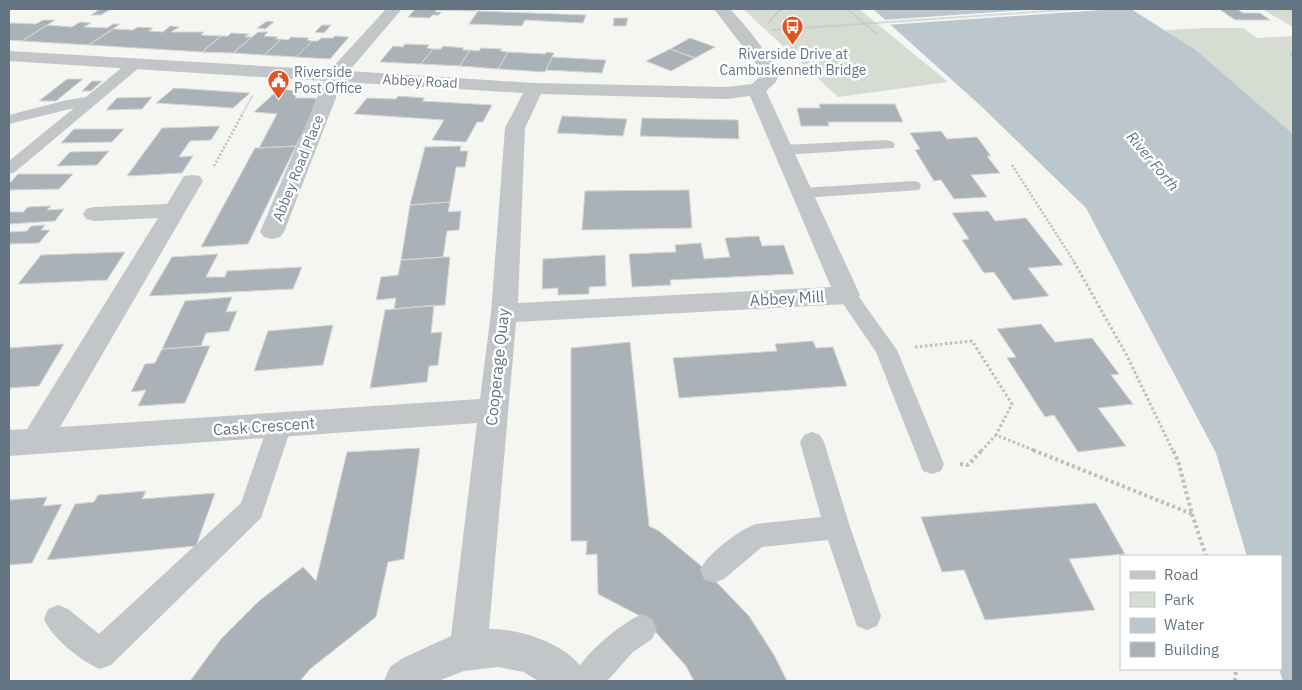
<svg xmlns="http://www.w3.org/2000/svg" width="1302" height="690" font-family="'IBM Plex Sans',sans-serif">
<rect width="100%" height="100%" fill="#f5f5f1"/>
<path fill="#d6dcd2" d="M743,9H859L948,82L838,97Z
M1262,9H1293V27Z
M1205,28H1243L1257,38L1293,36V134L1196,50L1165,30Z"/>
<path fill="#bbc7cc" d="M873,9H1131L1196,50L1293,134V681H1283L1279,669H1281V556H1247L1216,453L1086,208L982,107Z"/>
<path fill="#f5f5f1" d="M1041,9H1116L887,25L882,20Z"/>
<path fill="#aab2b8" stroke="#d6d6d4" d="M100,9H111L101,15H91Z
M415,9H457L476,10L475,11L437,10L435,12H441L439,15H432L430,18L408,17Z
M1219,9H1237L1243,13H1260L1270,20H1235Z
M478,11L586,15L583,23L525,20L522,26L469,24Z
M614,18H628L626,26H613Z
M43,20H55L22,41L9,40V24L11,23L36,24Z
M267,21L274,22L265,29L257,28Z
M80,22L91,23L84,27L107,28L113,24H120L89,45L22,41L47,25L72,27Z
M322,25H331L324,33L315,32Z
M170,26L179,27L171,32H204L201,35L221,36L202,52L89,45L113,29L133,30L138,27L153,28L149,31L163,32Z
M258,32H268L264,36L278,37L276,39H281L264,55L233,53Z
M231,33L249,34L245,37H252L233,53L202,52L221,36H228Z
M335,36L349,37L330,59L296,57L312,41H318L321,38H333Z
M291,37L309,38L307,40L312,41L296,57L264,55L281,39L288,40Z
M690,38L715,47L695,58L670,49Z
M405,44L429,45L427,48L433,49L421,64L380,62L393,46L403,47Z
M443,46L464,48L462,50H470L460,66L421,64L433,49H441Z
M481,48L502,49L500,51L508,52L498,69L460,66L470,50L479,51Z
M670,49L695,58L671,71L646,61Z
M508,52L545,54L547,52L554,53L545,72L498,69Z
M552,57L606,60L602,73L546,70Z
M67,79H83L56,101H39Z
M92,81H102L91,91H82Z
M174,88L250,93L233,108L156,103Z
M279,89L300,91L295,98H313L318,99L317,103L296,146L259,148L277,114L254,112Z
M398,96L425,98L422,101L492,105L483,122H477L466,142L432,140L444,120L354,114L367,98L396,99Z
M152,97L142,109L106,110L117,98Z
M819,104H895L903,122H828L829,126H801L797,108H820Z
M562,116L627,119L623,136L557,133Z
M642,118L738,120L739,139L640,136Z
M220,126L211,140L190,141L179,157L193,156L182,173L127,176L162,128Z
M74,129H124L112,142L61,143Z
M941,131L947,139L977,137L991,156H987L1000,173L971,175L987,197L954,199L941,180L934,181L915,150L920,149L910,133Z
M296,146L248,244L201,247L255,148Z
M461,146L460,151H468L465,167H456L450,202L410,205L425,147Z
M109,151L97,165L57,166L70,152Z
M18,174H73L59,189L9,190V184Z
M689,190L692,228L582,230L585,191Z
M450,202L448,212L461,211L459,230L447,231L443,257L401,260L410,205Z
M51,206L47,210L64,209L55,221L9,224V212H23L28,207Z
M988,211L995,221L1026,218L1063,265L1028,268L1049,296L1013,300L994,272L984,273L962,240L969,239L952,213Z
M45,225L41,230H50L39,243L9,244V232L27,231L31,226Z
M759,236L762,246L784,245L794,274L670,280L671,285L632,287L629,254L676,252L675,245L701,243L704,259L730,257L725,238Z
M125,252L107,280L18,284L41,255Z
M218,254L206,277H225L227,271L302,267L293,289L149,296L172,257Z
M605,255L606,286L589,287V294L558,295V288L542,289L543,259Z
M443,257H450L445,305L394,309L396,298L376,300L381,277L398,275L401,260Z
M232,297L226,312L237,311L229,331L206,333L201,346L162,349L185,301Z
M434,305L431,333L442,332L438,365L429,366L427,382L370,388L385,310Z
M1041,324L1055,342L1092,338L1119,374L1111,375L1133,404L1098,408L1126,446L1078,452L1054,415L1045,417L1007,358L1016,357L997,329Z
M333,325L323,365L254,371L268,331Z
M813,341L816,348L833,347L847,386L679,398L673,358L777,351L775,344Z
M630,342L649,526L659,531L700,565L749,616L774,655L787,681H694L686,666L642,617L598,594L597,554L586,555L587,541H571V348Z
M64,344L39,386L9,388V348Z
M201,346H210L185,403L138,406L146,390L131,392L145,364L155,363L162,349Z
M420,448L404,559L388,562L376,617L310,669L300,681H190L221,639L259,601L303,567L316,581L347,452Z
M146,491L142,499L215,493L196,546L47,560L75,504L94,502L98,495Z
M47,497L43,506L62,504L32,563L9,565V500Z
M1096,503L1125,554L1069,559L1095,610L985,620L964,570L942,572L921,517Z"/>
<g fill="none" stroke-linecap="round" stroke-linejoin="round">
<path stroke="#bcbec0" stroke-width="2" stroke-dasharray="1 1" stroke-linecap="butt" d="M847,9L877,34
M1288,9L1293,12
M768,23L781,9
M773,30L1078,9
M1293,53L1291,54L1293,56
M241,116L253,95"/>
<path stroke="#bcbec0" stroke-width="2.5" stroke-dasharray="2 2" stroke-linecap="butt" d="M1012,165L1075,263
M214,166L242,115"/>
<path stroke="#bcbec0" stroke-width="3" stroke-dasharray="2.5 2.5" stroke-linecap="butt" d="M1074,262L1126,354L1173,451
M915,347L972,341L1012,404L996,435
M981,451L996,435L1036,451"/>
<path stroke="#bcbec0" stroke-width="4" stroke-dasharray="3 3" stroke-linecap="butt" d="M1033,450L1192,514L1178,461L1173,450
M960,464L968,465L982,450
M1192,514L1206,556
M1235,681L1236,669"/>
<path fill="#c2c6c9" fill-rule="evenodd" d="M135,60L140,61L142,64L140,67L15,172L9,174V161L74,108L9,124V115L67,100L86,97L130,61Z
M887,140L893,142L895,145L893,148L783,155L777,153L775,150L777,147L783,145Z
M913,181L919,182L921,186L919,190L802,198L796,197L793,193L796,189L802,188Z
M847,288L854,290L897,350L944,464L941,471L932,474L923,471L876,352L837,295L840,290Z
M280,416L288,418L292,425L261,518L111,665L100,669C82,662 51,637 44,619L48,609L58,605L68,609L99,634L241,503L268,425L272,418Z
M812,432L820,435L824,442L850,527L881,616L877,626L867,630L857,626L828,540L762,547L724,579L714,583L704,579L700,570C707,554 739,530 756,524L821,517L800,442L804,435Z
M642,614L652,619L657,629L652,639L633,652L607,681H571C579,658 619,624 642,614Z"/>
<path fill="#c2c6c9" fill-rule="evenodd" d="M386,9H402L349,71L534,83L726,87L752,84L763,73L714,9H730L748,29L781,73L775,83L766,91L860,295L856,301L847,304L516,322L489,629C517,628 564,643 581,667C584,671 585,677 587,681H538L524,672L498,667L464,671L438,681H384L390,667L403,658L451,636L477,423L9,456V430L27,429L158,218L94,221L86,219L83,214L86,209L94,207L167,204L184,176L192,175L200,176L203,181L60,427L480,399L491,313L505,128L523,93L342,82L284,232L280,237L272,239L264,237L260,232L324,81L9,61V51L330,70ZM541,94L726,99L750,96L831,287L518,303L525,128Z"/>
</g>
<defs>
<symbol id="bus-pin" viewBox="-11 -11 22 30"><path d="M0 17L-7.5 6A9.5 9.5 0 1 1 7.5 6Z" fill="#e6511f" stroke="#fff"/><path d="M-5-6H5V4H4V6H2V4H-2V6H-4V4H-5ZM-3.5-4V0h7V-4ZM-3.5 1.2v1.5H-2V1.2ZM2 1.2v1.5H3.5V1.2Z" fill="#fff"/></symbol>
<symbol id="civic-pin" viewBox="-11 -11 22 30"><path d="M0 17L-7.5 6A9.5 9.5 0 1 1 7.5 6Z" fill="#e6511f" stroke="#fff"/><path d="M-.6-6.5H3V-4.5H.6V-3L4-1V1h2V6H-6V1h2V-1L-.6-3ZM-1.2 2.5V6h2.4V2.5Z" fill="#fff"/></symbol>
</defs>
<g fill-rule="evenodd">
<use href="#bus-pin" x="780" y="14" width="25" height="34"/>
<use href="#civic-pin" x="266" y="68" width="25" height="34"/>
</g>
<g text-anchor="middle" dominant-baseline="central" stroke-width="5" stroke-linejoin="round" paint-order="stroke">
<g font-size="14" fill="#637483" stroke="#fff">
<text x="793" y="54">Riverside Drive at<tspan x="793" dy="16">Cambuskenneth Bridge</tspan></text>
<text x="294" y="72" text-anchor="start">Riverside<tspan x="294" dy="16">Post Office</tspan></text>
</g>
<g font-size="14" fill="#637483" stroke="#fff">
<text transform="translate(420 81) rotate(3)">Abbey Road</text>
<text transform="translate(298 168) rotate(-68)">Abbey Road Place</text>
</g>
<g font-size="15" font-style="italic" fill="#5f7780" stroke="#fff">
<text transform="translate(1153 161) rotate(50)">River Forth</text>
</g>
<g font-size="16" fill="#637483" stroke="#fff">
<text transform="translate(787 298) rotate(-3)">Abbey Mill</text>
<text transform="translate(497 367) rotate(-84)">Cooperage Quay</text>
<text transform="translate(264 426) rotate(-4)">Cask Crescent</text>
</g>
</g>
<rect width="1302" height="690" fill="none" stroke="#637483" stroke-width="20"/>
<rect x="1120" y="555" width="162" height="115" fill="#ffffff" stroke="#c1c7cd"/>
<rect x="1130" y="571" width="25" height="8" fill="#c2c6c9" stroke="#c1c7cd"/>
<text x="1164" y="580" font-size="15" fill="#637483">Road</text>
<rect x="1130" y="592" width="25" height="15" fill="#d6dcd2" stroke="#c1c7cd"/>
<text x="1164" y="605" font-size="15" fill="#637483">Park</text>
<rect x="1130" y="618" width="25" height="15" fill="#bbc7cc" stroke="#c1c7cd"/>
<text x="1164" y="630" font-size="15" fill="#637483">Water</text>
<rect x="1130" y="642" width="25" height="15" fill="#aab2b8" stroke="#c1c7cd"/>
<text x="1164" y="655" font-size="15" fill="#637483">Building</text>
</svg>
